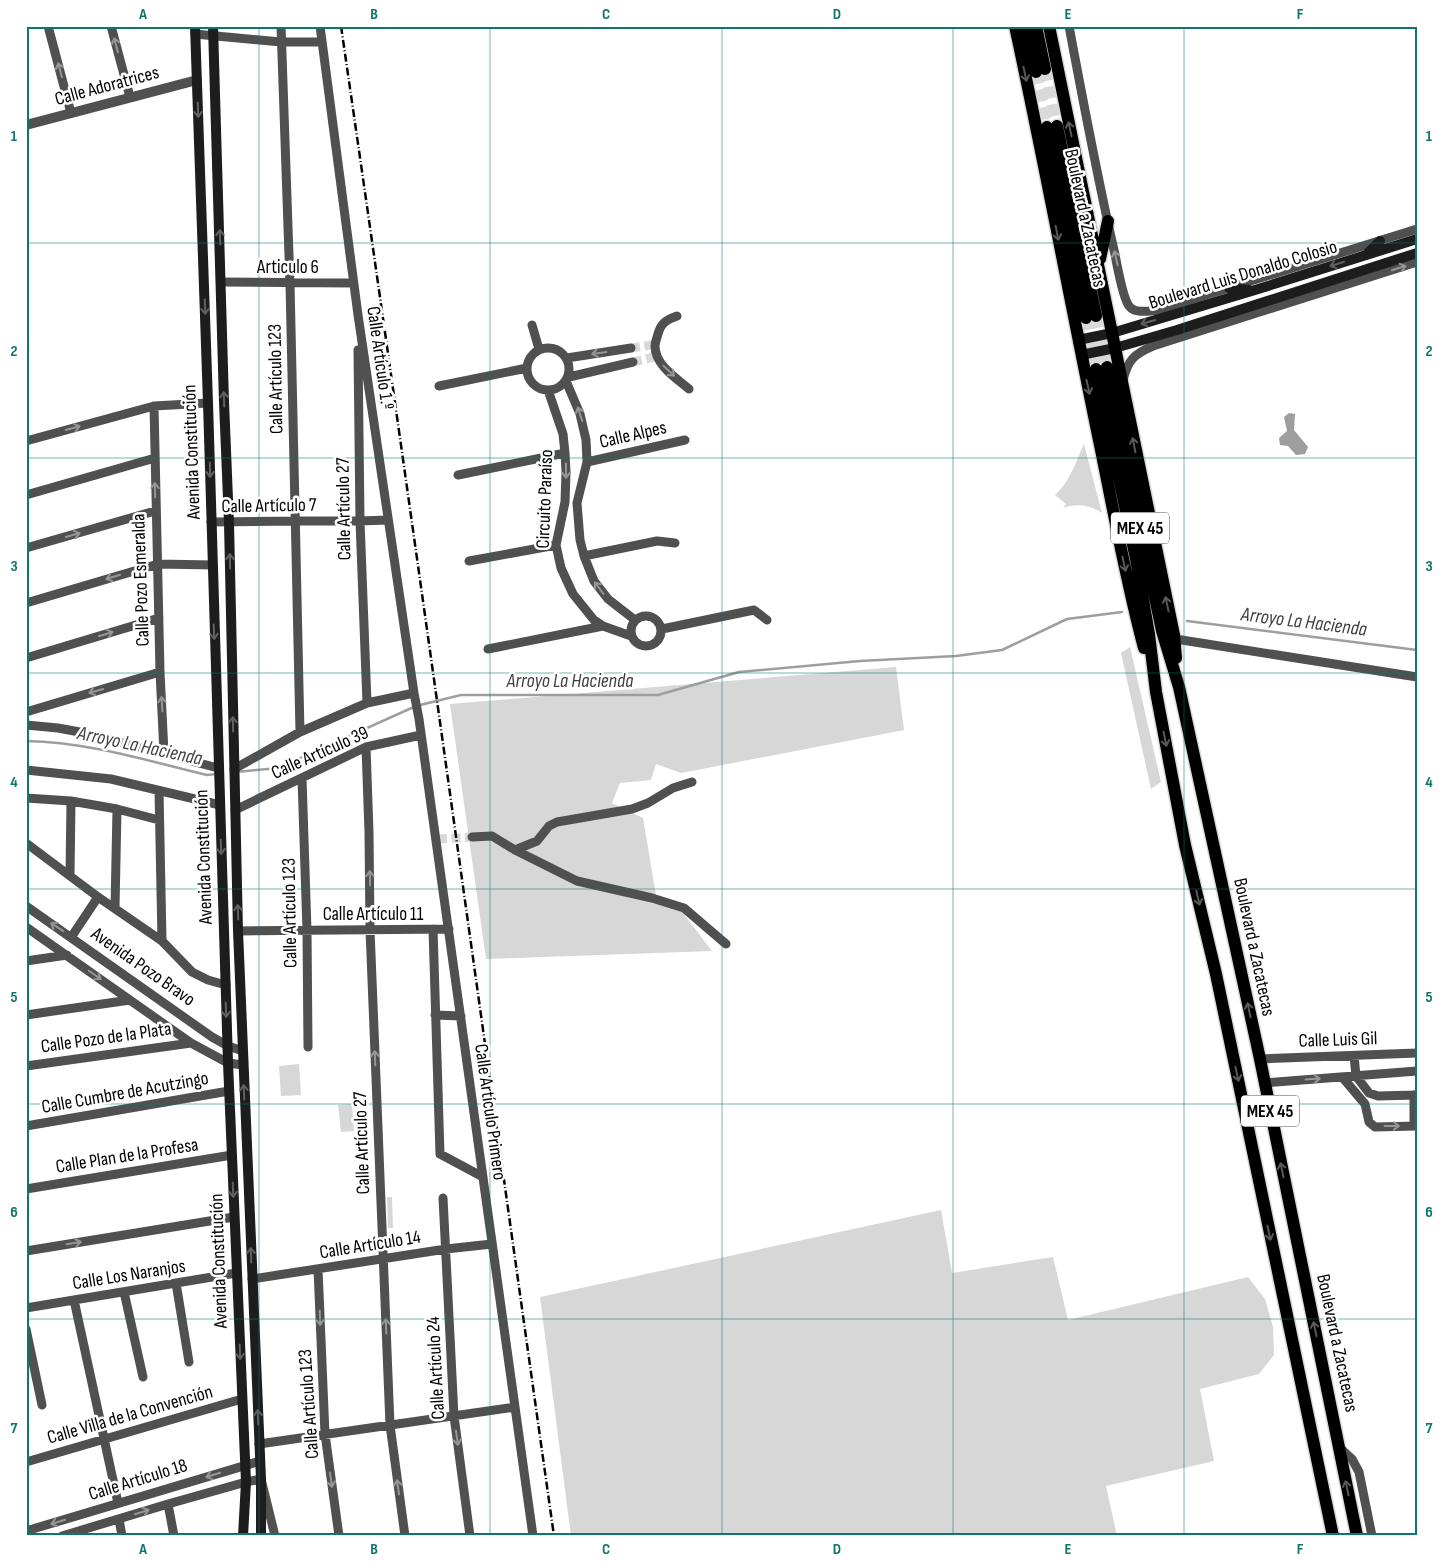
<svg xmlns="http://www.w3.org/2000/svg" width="1443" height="1562" font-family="'Sofia Sans Condensed',sans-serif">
<rect width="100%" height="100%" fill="#fff"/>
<path fill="#d7d7d7" d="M1084,444L1102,513C1091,505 1076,503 1063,508L1066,504L1055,495C1070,482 1076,461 1084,444Z
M1130,647L1161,782L1151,789L1121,653Z
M896,667L904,730L681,773L656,764L651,780L620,783L612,803L643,818L656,895L683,913L712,951L486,959L450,704Z
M299,1064L301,1095L281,1096L279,1066Z
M352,1104L354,1131L341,1132L338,1105Z
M387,1197H392L393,1228H388Z
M941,1210L952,1273L1053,1257L1068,1320L1248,1277L1265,1299L1273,1327L1274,1355L1259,1374L1200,1389L1214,1461L1106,1486L1117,1536H571L540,1297Z"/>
<path fill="#9e9e9e" d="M1289,413L1295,414L1294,430L1308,447L1305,454L1296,455L1288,446L1280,445L1279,438L1287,431L1284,417Z"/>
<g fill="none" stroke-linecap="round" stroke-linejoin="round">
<path stroke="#9e9e9e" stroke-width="2.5" d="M1187,621L1417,650
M26,741C88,742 148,761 207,775L216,774
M236,772L278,768L416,706L461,695H658L739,672L860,661L956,656L1002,650L1067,619L1122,612"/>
<path stroke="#d9d9d9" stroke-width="9" stroke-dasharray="9 4.5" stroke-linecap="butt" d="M631,348L652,345
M633,362L654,357
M438,839L472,837"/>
<path stroke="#d9d9d9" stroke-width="12" stroke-dasharray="12 6" stroke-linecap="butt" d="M1045,69L1057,126
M1036,72L1047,127
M1096,316L1107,367
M1086,318L1096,369"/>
<defs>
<path id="primary" d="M1015,26C1045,165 1071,305 1100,445C1114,513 1126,581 1144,648
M1026,26L1036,72
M1036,26L1045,69
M1049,26L1174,635L1176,658
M1057,126L1096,316
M1047,127L1086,318
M1100,259L1108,221
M1107,367L1162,631L1179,687L1260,1059L1357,1536
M1096,369L1136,559L1149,634L1156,692L1185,845L1216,974L1333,1536"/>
</defs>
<use href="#primary" stroke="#dbdbdb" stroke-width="15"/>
<path stroke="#505050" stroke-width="9" d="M48,26L71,113
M111,26L130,97
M281,26L290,284L300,732
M320,26L358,315L414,693L419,719L533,1536
M1069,26C1083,101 1097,176 1114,250C1117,263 1122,297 1129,306C1135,314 1149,311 1158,310L1417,229
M195,34L281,42H322
M222,282L353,283
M677,316C666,320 661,323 658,334C657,338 655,342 655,346C655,365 676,378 689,389
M532,325L539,349
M527 369a21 21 0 1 1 42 0a21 21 0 1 1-42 0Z
M358,350L360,521L367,703
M567,358L631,348
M569,377L633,362
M1123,380C1128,360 1134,354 1153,346L1417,262
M566,381L580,414L586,440L587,462L577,503L580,540L584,556L594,581L608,599L635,620
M439,386L527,368
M548,390L563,434L565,453L566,472L565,502L556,545L561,568L573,594L594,620L603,626L631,636
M154,406L160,672L164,753
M26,441L154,406L208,403
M587,462L685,440
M458,475L565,453
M26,495L155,458
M211,522L295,521H360L387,520
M26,548L155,511
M584,556L657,541L675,543
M469,561L556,545
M26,603L158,564L213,565
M631 631a15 15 0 1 1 30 0a15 15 0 1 1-30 0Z
M662,629L754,610L767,620
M1169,638L1417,677
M488,649L603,626
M26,658L159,618
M26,712L160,672
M26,725L58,728L85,733L218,768
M366,747L369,832L370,930L390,1425L405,1536
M234,769L300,732L367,703L414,693
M26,770L111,779L220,805
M302,778L307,931L308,1047
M159,791L162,941
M26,798L71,801L117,809L159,820
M235,810L366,747L421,735
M472,837L492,836L515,850L577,881L652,898L684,908L726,944
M26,843L98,897L162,941L192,972L208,980L226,985
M515,850L537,841L549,826L557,822L632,809L648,803L673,788L692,782
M70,875L71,801
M26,906L212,1037L228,1046L243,1051
M115,908L117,809
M26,927L191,1043L228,1063L243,1065
M433,929L440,1154L483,1177
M238,931L449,929
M72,936L98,897
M26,961L67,955
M26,1015L130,1000
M435,1015L461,1016
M1354,1056L1356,1076L1369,1093L1378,1096L1417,1095
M1260,1059L1417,1053
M26,1066L191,1043
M1343,1078L1365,1104L1369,1122L1375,1127L1417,1126
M1265,1083L1417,1071
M26,1126L229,1091
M1414,1126V1095
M26,1189L232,1155
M443,1198L454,1416L470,1536
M26,1251L234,1217
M318,1269L325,1434L339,1536
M252,1279L446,1249L492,1244
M176,1283L189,1362
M124,1292L143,1377
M74,1300L118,1503
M26,1308L236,1273
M26,1329L42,1405
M259,1444L515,1407
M1339,1447L1352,1459L1359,1472L1372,1536
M26,1462L242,1399
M168,1504L174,1536
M119,1519L122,1536
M26,1531L260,1461
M62,1536L168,1504L246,1482L261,1479L275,1536"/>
<path stroke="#505050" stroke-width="10" d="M26,125L197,80"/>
<path stroke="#1d1d1d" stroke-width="10" d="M195,26L208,403L228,1063L246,1482L243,1536
M213,26L224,402L229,523L238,931L261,1479V1536
M1367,254L1380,241
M1229,288L1249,290
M1078,340L1112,333L1255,290L1417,239
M1081,355L1115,348L1177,330L1417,253"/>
<use href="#primary" stroke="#000" stroke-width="12"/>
<path stroke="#000" stroke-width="2.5" stroke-dasharray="8 2.5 1 2.5" stroke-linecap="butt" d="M341,26C414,529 483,1033 554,1536"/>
</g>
<defs><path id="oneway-shaft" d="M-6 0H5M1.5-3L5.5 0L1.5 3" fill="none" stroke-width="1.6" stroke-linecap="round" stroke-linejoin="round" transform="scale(1.25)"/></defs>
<g stroke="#969696">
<use href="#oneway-shaft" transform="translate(116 45) rotate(-105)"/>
<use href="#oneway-shaft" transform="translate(60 70) rotate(-105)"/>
<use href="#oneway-shaft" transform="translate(1116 258) rotate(-103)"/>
<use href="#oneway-shaft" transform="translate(1399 268) rotate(-18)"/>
<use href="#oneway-shaft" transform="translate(599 353) rotate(172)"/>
<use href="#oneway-shaft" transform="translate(669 371) rotate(43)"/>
<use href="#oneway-shaft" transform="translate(580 414) rotate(-108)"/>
<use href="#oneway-shaft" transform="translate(73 428) rotate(-16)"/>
<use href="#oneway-shaft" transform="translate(566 471) rotate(90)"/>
<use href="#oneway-shaft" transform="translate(155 490) rotate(-91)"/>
<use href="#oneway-shaft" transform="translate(73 535) rotate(-16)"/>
<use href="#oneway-shaft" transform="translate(113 577) rotate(163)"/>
<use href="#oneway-shaft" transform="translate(599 588) rotate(-127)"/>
<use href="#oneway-shaft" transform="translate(106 634) rotate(-17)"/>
<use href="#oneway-shaft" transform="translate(96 691) rotate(164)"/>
<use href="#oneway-shaft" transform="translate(162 704) rotate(-93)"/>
<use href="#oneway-shaft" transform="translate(370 878) rotate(-91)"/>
<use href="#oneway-shaft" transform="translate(57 927) rotate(-146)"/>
<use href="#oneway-shaft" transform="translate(95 975) rotate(35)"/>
<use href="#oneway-shaft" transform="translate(375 1058) rotate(-92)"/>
<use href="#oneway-shaft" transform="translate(1313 1079) rotate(-4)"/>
<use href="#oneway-shaft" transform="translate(1392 1126)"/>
<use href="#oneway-shaft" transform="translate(74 1243) rotate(-9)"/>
<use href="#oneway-shaft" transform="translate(320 1318) rotate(88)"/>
<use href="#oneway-shaft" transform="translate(386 1326) rotate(-92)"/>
<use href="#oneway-shaft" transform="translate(457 1438) rotate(82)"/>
<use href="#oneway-shaft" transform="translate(213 1475) rotate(163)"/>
<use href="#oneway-shaft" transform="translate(331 1480) rotate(82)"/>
<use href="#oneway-shaft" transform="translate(398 1487) rotate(-98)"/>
<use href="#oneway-shaft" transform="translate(142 1512) rotate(-17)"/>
<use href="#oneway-shaft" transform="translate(58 1522) rotate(163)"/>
</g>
<g stroke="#595959">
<use href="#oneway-shaft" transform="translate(1025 74) rotate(78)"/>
<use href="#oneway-shaft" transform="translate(1070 129) rotate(-102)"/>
<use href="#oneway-shaft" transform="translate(1057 233) rotate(79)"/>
<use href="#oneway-shaft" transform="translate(1088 387) rotate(78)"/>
<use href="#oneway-shaft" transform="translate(1134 445) rotate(-101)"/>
<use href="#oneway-shaft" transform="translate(1124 564) rotate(78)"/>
<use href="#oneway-shaft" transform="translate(1167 604) rotate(-102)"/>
<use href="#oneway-shaft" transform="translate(1165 739) rotate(79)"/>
<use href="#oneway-shaft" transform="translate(1198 898) rotate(77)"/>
<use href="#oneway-shaft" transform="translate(1249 1010) rotate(-102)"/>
<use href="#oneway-shaft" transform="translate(1237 1074) rotate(78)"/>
<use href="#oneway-shaft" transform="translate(1282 1170) rotate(-102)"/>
<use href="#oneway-shaft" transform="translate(1269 1233) rotate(78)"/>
<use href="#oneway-shaft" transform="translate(1315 1329) rotate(-102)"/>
<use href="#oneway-shaft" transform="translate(1347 1488) rotate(-102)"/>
</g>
<g stroke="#616161">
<use href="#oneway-shaft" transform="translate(198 110) rotate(88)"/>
<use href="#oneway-shaft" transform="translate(220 237) rotate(-92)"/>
<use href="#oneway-shaft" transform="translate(1337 264) rotate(162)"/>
<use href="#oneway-shaft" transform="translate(205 307) rotate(88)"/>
<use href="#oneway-shaft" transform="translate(1148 322) rotate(164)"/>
<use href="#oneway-shaft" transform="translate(224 399) rotate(-92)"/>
<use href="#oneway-shaft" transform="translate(210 470) rotate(89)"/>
<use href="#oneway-shaft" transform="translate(230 561) rotate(-91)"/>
<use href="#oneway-shaft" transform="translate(214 632) rotate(88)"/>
<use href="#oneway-shaft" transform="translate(233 724) rotate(-91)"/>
<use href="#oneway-shaft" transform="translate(221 847) rotate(88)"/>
<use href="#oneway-shaft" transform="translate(238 912) rotate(-92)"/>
<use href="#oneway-shaft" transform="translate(226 1010) rotate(88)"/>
<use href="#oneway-shaft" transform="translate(244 1092) rotate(-92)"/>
<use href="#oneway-shaft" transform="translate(233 1190) rotate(88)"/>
<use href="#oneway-shaft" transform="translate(251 1255) rotate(-92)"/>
<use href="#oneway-shaft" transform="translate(240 1352) rotate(88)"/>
<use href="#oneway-shaft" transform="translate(258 1417) rotate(-92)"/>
</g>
<path fill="none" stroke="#0f766e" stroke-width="1" stroke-opacity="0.55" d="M259,26V1536M490,26V1536M722,26V1536M953,26V1536M1184,26V1536M26,243H1417M26,458H1417M26,673H1417M26,889H1417M26,1104H1417M26,1319H1417"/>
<g text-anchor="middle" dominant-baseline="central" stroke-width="5" stroke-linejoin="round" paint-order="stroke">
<g fill="#fff" stroke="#4c4c4c" stroke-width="1">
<rect x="1111" y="512.5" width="58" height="31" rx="4"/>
<rect x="1241" y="1095.5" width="58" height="31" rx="4"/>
</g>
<g font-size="18" font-weight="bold" fill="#000">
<text x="1140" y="528">MEX 45</text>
<text x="1270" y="1111">MEX 45</text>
</g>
<g font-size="19" fill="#000" stroke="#fff">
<text transform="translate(107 86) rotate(-15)">Calle Adoratrices</text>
<text transform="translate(1085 218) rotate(78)">Boulevard a Zacatecas</text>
<text x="288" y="267">Articulo 6</text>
<text transform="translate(1243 275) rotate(-17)">Boulevard Luis Donaldo Colosio</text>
<text transform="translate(380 358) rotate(82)">Calle Artículo 1.º</text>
<text transform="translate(276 379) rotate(-91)">Calle Artículo 123</text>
<text transform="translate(633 435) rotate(-13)">Calle Alpes</text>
<text transform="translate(192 452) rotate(-92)">Avenida Constitución</text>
<text transform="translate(545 499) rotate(-88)">Circuito Paraíso</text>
<text transform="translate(269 506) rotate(-1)">Calle Artículo 7</text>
<text transform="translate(344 509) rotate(-91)">Calle Artículo 27</text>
<text transform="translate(141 580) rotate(-92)">Calle Pozo Esmeralda</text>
<text transform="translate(320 753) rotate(-24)">Calle Artículo 39</text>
<text transform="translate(204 857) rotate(-92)">Avenida Constitución</text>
<text transform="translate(290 913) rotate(-91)">Calle Artículo 123</text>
<text x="373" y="914">Calle Artículo 11</text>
<text transform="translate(1254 947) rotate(78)">Boulevard a Zacatecas</text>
<text transform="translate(143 967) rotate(35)">Avenida Pozo Bravo</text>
<text transform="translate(106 1038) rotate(-8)">Calle Pozo de la Plata</text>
<text transform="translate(1338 1040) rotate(-2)">Calle Luis Gil</text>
<text transform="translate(125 1093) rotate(-10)">Calle Cumbre de Acutzingo</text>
<text transform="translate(490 1112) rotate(82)">Calle Artículo Primero</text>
<text transform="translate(362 1143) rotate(-92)">Calle Artículo 27</text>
<text transform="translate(127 1156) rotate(-9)">Calle Plan de la Profesa</text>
<text transform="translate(370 1245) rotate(-9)">Calle Artículo 14</text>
<text transform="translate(219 1261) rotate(-92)">Avenida Constitución</text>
<text transform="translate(129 1275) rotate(-9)">Calle Los Naranjos</text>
<text transform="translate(1337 1343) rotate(78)">Boulevard a Zacatecas</text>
<text transform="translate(436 1368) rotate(-93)">Calle Artículo 24</text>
<text transform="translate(309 1404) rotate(-94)">Calle Artículo 123</text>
<text transform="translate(130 1415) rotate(-16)">Calle Villa de la Convención</text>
<text transform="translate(138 1480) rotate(-17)">Calle Artículo 18</text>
</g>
<g font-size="20" font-style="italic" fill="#3f3f3f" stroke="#fff">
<text transform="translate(1304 622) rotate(7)">Arroyo La Hacienda</text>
<text x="570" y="681">Arroyo La Hacienda</text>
<text transform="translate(140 746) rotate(12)">Arroyo La Hacienda</text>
</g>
</g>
<rect width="1443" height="1562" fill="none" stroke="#ffffff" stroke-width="55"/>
<rect x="28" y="28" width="1388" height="1506" fill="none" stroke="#0f766e" stroke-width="2"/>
<g font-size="16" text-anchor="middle" font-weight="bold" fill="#0f766e">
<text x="143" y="19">A</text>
<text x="374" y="19">B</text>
<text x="606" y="19">C</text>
<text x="837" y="19">D</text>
<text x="1068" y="19">E</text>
<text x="1300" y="19">F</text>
<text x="14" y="141">1</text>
<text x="1429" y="141">1</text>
<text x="14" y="356">2</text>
<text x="1429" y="356">2</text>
<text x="14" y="571">3</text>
<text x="1429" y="571">3</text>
<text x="14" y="787">4</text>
<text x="1429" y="787">4</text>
<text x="14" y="1002">5</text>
<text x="1429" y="1002">5</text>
<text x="14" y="1217">6</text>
<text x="1429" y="1217">6</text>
<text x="14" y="1433">7</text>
<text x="1429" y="1433">7</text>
<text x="143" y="1554">A</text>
<text x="374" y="1554">B</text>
<text x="606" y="1554">C</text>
<text x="837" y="1554">D</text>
<text x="1068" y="1554">E</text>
<text x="1300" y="1554">F</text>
</g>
</svg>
